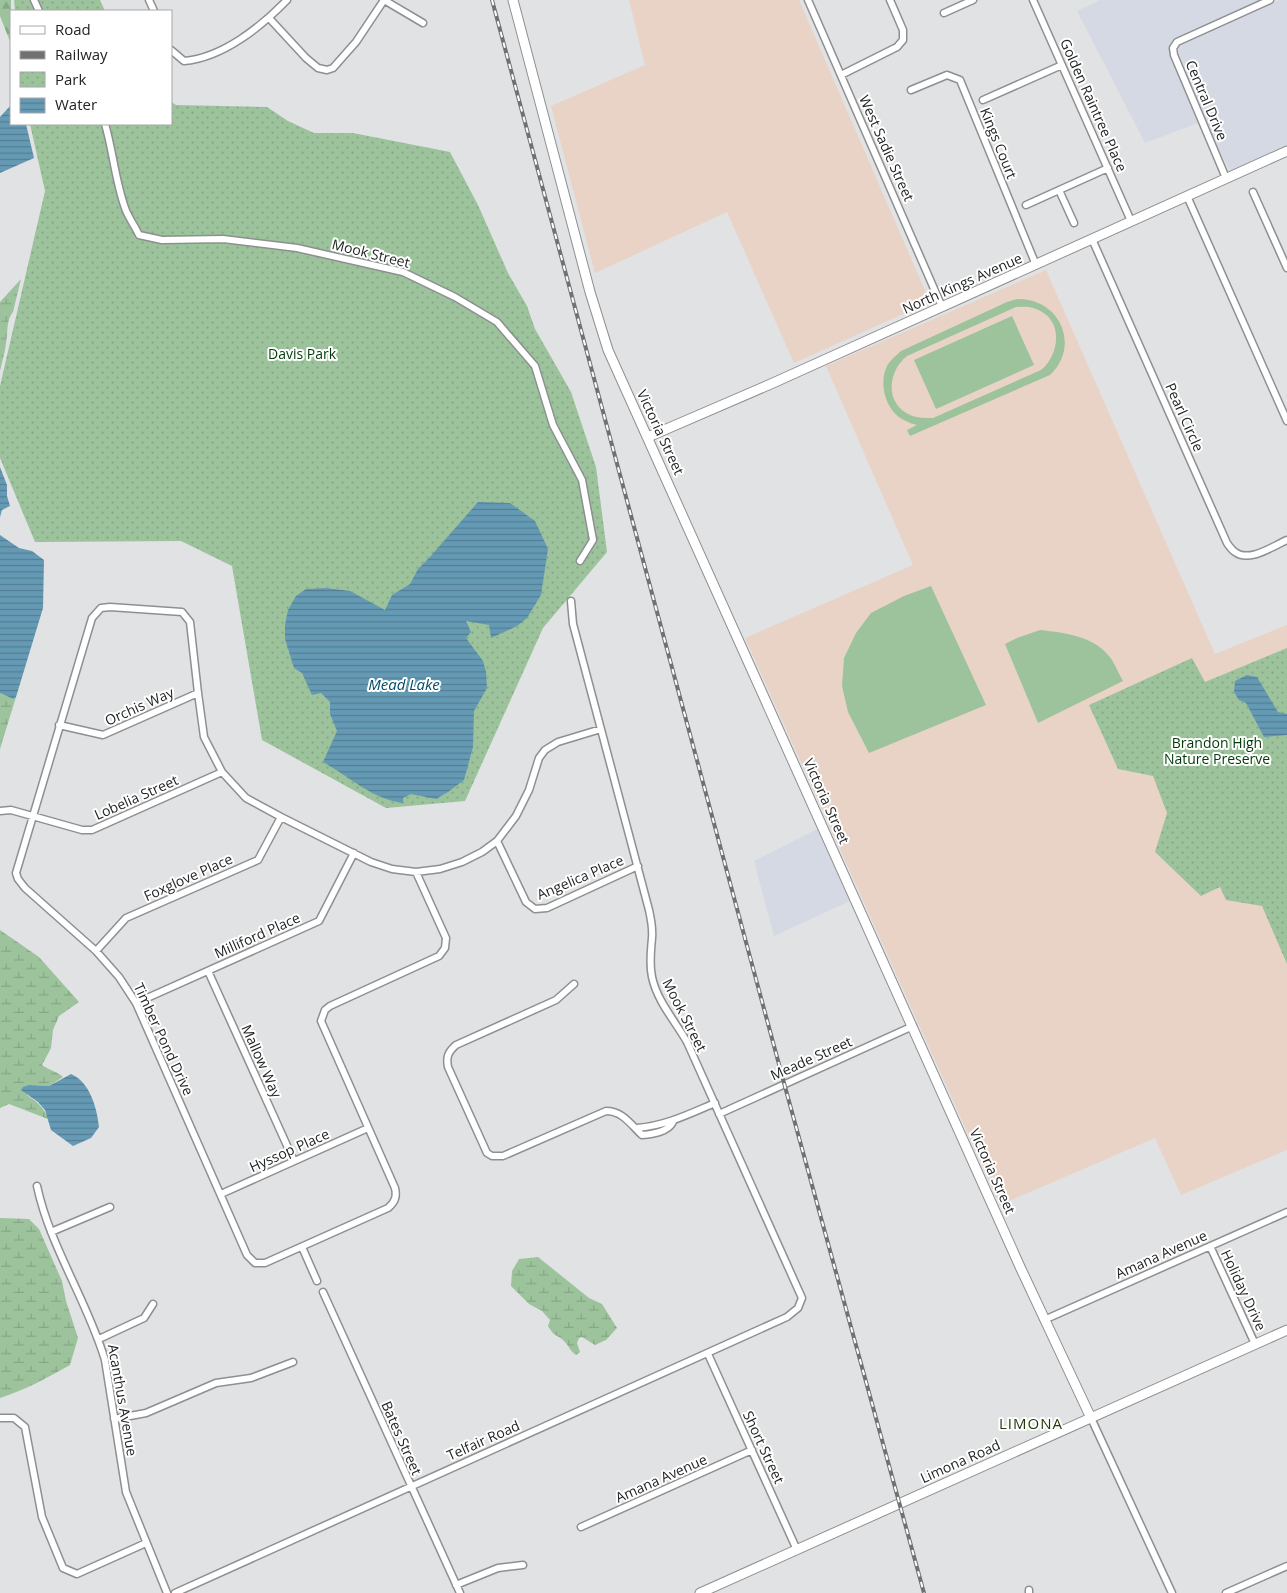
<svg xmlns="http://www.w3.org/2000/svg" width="1287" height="1593" font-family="'Open Sans',sans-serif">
<defs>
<pattern id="forest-firs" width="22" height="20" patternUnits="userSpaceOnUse" patternTransform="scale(1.25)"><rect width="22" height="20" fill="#9cc39c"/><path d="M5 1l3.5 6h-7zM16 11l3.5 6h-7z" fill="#86a786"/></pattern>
<pattern id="wetland-marsh" width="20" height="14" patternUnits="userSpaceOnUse" patternTransform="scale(1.25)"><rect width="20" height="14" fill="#9cc39c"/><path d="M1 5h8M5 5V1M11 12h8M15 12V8" fill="none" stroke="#86a786"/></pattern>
<pattern id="park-dots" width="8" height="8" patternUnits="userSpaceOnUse" patternTransform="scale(1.25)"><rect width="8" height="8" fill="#9cc39c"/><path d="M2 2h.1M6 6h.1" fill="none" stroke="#86a786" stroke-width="1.8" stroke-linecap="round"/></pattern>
<pattern id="water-rules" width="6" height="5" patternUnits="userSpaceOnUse" patternTransform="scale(1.25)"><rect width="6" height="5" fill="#659ab5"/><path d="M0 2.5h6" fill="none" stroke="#537d93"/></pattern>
</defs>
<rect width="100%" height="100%" fill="#e1e2e4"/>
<path fill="#d5d9e3" d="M1100,0H1261L1172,42L1169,47V54L1198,123L1145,143L1077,11Z
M1279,0H1287V147L1231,172L1217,146L1177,49L1178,46Z
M819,828L852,900L774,936L754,861Z"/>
<path fill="#e9d3c6" d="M629,0H799L930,302L794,363L727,212L595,273L551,106L645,65Z
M1046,270L1215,654L1287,625V1150L1181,1195L1155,1138L1000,1205L745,638L913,565L826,366Z"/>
<path fill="url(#forest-firs)" d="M0,0H11V44L0,16Z"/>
<path fill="url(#wetland-marsh)" d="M21,279L13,312C6,320 8,333 6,343C5,352 2,362 0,371V302Z
M0,693L13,699L16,697L0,749Z
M0,930L39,957L79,1002L59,1016L53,1030L51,1048L42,1065C49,1070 56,1071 63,1077L49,1086L28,1085L27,1095C37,1102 44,1107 48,1119L9,1104L0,1108Z
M0,1218L29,1219L39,1229L62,1281L66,1301L78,1338L70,1365C47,1378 25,1390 0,1398Z
M538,1257L589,1298L602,1304L617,1328L606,1340L595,1345L582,1337L579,1338L577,1343L580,1352L576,1355C570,1351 569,1346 564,1341C557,1334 555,1338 548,1326L550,1320L542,1311L529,1304L511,1286L512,1271L519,1259Z"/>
<path fill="url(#park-dots)" d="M14,0H100L105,11H15Z
M171,102L176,105L267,107L288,121L314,133H353L450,152L478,205L508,273L527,306L535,329L571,392L596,467L607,552L543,628L465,801L386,808L262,740L232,566L181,541L35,542L0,458V386L45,191L30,124H171Z
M1287,648V964L1262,906L1226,900L1220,887L1201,896L1155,852L1167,813L1153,776L1118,769L1089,705L1192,658L1205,682Z"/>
<path fill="#9cc39c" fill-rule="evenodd" d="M1017,299C1060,298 1081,346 1050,375L910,436L907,430L917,425C914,424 909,423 906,421C886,413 878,384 887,366C890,360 897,355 901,351L1007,302ZM1016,307C1023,307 1029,306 1036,309C1064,319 1060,354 1041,370L933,418C925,418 917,418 910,415C884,403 888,371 907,356Z
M1012,316L1034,365L936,409L914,360Z
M931,586L986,705L869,753L848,712L842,686L844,658L856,633L871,613L904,596Z
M1040,630C1066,633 1096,636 1112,660C1116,667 1119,674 1123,681L1038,723L1005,644L1017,638Z"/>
<path fill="url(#water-rules)" d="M11,105V124H26L34,158L0,173V117Z
M0,467L7,485V496L10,506L2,510L0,517Z
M478,502L510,503L535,521L548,549L541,595L527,618L517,626L491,638L489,625L466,621L471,632L466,638L483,661L486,672L487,688L474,711L473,747L464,780L448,792L436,799L411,794L403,798V803C372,799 350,777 323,762L337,731L330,714V702L321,693L312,695L302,673L294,668L285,639V625L288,610L296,596L306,589L326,588L350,591L385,610L392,595L410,584L418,569L429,558Z
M0,535L19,548L32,551L44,560L43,608L16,697L13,699L0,693Z
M1247,675L1257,677L1278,712L1287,714V735L1264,737L1246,703L1239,700L1234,692L1235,681Z
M71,1074C90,1082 97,1108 99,1127L91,1138L73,1146L51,1130L45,1110L38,1102L21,1090L23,1087L29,1085L49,1086Z"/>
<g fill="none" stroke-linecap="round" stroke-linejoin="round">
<defs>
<path id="street" d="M34,0L39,11
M149,0L154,11
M384,0L423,23
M808,0L942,307
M1033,0L1131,221
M944,13L973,0
M269,18L306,58L318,68L327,70L333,68L356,42L384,0
M171,50L184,61C222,58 261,27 287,0
M841,75L897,47L903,40V30L890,0
M911,90L947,75L960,80L1036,265
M983,100L1062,65
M105,124C113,151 115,180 125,208C128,217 135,226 139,235L162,240L223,239L297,248L403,272L455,297L497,322L535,366L553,425L582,480L593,540L580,561
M1226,178L1174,55L1173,48L1177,42L1270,0
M1059,190L1074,223
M1253,192L1287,268
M1187,196L1287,421
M1026,205L1108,168
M1092,239L1227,543C1229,546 1232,550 1235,552C1249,563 1273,546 1287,540
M59,725L103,735L198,693
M0,811L11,810L82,830H92L222,772
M497,841L526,902L535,909L547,908L638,866
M416,872L446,938L445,948L439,956L330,1006L325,1010L321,1021L395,1188C397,1197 395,1202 388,1208L265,1263H255L247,1255L136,1003L119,977L96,951L25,888L18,879L16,873L92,618L101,608L110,607L182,612L190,622L198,693L204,737L222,772L246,798L281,817L371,862L392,869L416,872L440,869L462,862L482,852L497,841L516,816L529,790L539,758L545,750L558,742L601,729
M96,951L126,918L258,860L281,817
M208,971L294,1161
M574,984L556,1000L456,1045C448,1052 446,1057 448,1067L487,1153L492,1156H503L606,1111C623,1111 631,1125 642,1135C653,1134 668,1132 673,1122
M136,1003L319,921L354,853
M719,1114L913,1026
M637,1128C665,1126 689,1114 715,1103
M37,1186C50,1247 87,1300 105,1360L126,1492L167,1593
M221,1194L368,1128
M51,1232L110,1207
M1210,1246L1255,1344
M302,1247L317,1281
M323,1292L460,1593
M1044,1320L1287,1212
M99,1339L144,1318L153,1304
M708,1354L797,1550
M0,1418H14L25,1427L42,1517L63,1568L77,1574L146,1543
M1091,1418L1172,1593
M114,1419L146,1413L216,1383L251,1378L293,1362
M581,1527L752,1450
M456,1585L498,1568L523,1565
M175,1593L787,1317L798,1308L802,1298L687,1042C675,1021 657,1001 652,977C649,963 651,951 652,938C653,928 651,919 649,910L573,624L571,601
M1029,1593V1590
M1226,1593L1287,1566"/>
<path id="secondary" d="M513,0L590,292L608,350L1021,1269L1091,1418
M648,437L773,383L1287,151
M700,1593L1287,1330"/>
</defs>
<use href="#street" stroke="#8e8f91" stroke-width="9"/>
<use href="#secondary" stroke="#8e8f91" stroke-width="11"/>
<use href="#street" stroke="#fff" stroke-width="6"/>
<use href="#secondary" stroke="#fff" stroke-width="9"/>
<defs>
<path id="rail" d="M492,0L784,1083L924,1593"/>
</defs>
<use href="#rail" stroke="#707171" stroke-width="4"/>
<use href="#rail" stroke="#fff" stroke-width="2" stroke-dasharray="5.5" stroke-linecap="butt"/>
</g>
<g text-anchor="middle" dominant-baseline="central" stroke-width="4" stroke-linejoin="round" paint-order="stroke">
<g font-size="14" fill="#232424" stroke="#fff">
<text transform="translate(1207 100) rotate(67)">Central Drive</text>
<text transform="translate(1094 105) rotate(66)">Golden Raintree Place</text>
<text transform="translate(999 143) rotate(68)">Kings Court</text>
<text transform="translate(887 148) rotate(66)">West Sadie Street</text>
<text transform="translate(371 253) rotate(14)">Mook Street</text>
<text transform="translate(962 283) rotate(-24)">North Kings Avenue</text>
<text transform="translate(1185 417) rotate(66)">Pearl Circle</text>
<text transform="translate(661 432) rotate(65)">Victoria Street</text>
<text transform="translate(139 706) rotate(-24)">Orchis Way</text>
<text transform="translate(136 797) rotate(-24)">Lobelia Street</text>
<text transform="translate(827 801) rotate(66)">Victoria Street</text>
<text transform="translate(188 877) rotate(-24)">Foxglove Place</text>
<text transform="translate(580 877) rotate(-23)">Angelica Place</text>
<text transform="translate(257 935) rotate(-24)">Milliford Place</text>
<text transform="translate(685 1015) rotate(63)">Mook Street</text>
<text transform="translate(164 1039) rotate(65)">Timber Pond Drive</text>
<text transform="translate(811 1058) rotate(-24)">Meade Street</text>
<text transform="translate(262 1061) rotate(66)">Mallow Way</text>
<text transform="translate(289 1150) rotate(-24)">Hyssop Place</text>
<text transform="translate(993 1171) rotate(66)">Victoria Street</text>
<text transform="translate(1161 1254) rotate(-24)">Amana Avenue</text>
<text transform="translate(1244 1290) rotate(65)">Holiday Drive</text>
<text transform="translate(123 1400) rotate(80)">Acanthus Avenue</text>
<text transform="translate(402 1438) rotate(66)">Bates Street</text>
<text transform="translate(483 1440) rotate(-24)">Telfair Road</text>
<text transform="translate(764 1447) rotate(65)">Short Street</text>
<text transform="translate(960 1461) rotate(-24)">Limona Road</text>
<text transform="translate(661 1478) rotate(-24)">Amana Avenue</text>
</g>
<g font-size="14" fill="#003b07" stroke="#fff">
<text x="302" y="353">Davis Park</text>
<text x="1217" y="742">Brandon High<tspan x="1217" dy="16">Nature Preserve</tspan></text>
</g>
<g font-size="15" font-style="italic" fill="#004c68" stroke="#fff">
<text x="404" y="684">Mead Lake</text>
</g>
<g font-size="15" letter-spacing="1" fill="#213d0d" stroke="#fff">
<text x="1031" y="1423">LIMONA</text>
</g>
</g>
<rect x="10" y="10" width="162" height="115" fill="#ffffff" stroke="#a7a7a7"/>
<rect x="20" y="26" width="25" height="8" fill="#ffffff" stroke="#a7a7a7"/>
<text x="55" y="35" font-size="15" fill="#232424">Road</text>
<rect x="20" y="51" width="25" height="8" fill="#707171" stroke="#a7a7a7"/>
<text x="55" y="60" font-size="15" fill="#232424">Railway</text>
<rect x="20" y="72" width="25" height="15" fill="url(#park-dots)" stroke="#a7a7a7"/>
<text x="55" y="85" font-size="15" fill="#232424">Park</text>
<rect x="20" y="98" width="25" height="15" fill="url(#water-rules)" stroke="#a7a7a7"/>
<text x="55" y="110" font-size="15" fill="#232424">Water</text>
</svg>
